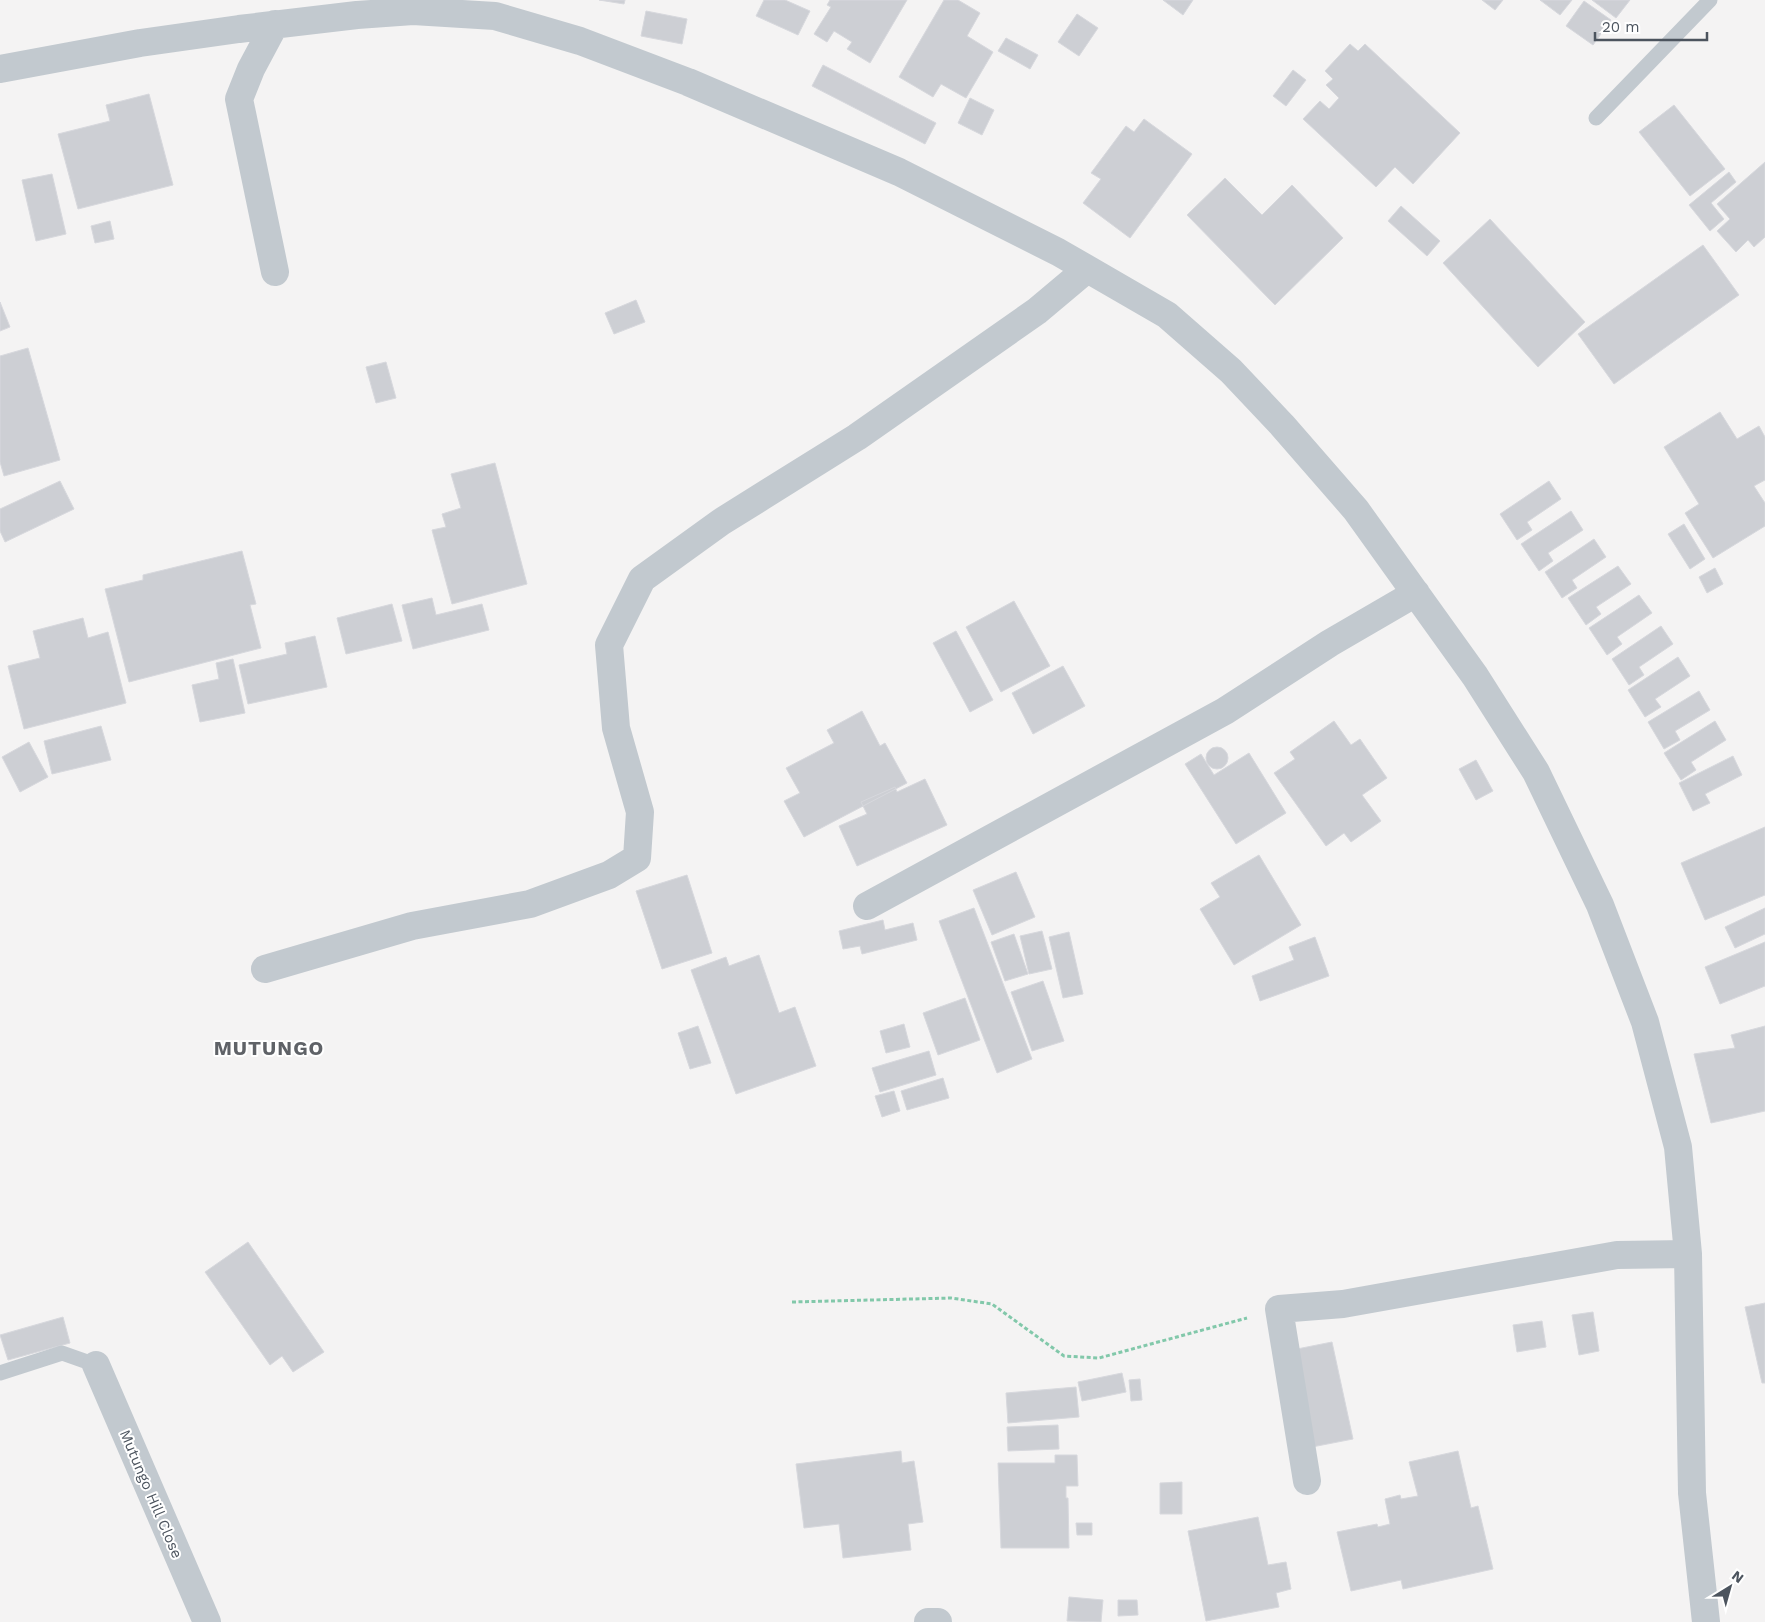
<svg xmlns="http://www.w3.org/2000/svg" width="1765" height="1622" font-family="'Work Sans',sans-serif">
<rect width="100%" height="100%" fill="#f4f3f3"/>
<path fill="#cdcfd4" stroke="#d7d8dd" d="M599,0H625L624,4Z
M764,0H785L810,11L798,35L756,16Z
M830,0H907L870,63L847,49L852,42L834,31L827,42L814,34L831,7L827,5Z
M944,0H958L980,13L967,36L993,52L966,98L941,84L933,97L899,77Z
M1163,0H1193L1183,15Z
M1482,0H1503L1495,10Z
M1540,0H1572L1560,15Z
M1592,0H1630L1616,18Z
M1584,1L1611,20L1593,45L1566,26Z
M646,11L687,19L682,44L641,36Z
M1077,14L1098,28L1079,56L1058,42Z
M1006,38L1038,55L1030,69L998,51Z
M1350,44L1358,51L1365,44L1460,133L1413,184L1395,167L1376,187L1303,119L1320,101L1329,109L1339,98L1326,85L1333,79L1325,71Z
M823,65L936,123L925,144L812,86Z
M1293,70L1306,80L1286,106L1273,96Z
M149,94L173,185L78,209L58,134L110,121L106,105Z
M970,98L994,110L982,135L958,123Z
M1674,105L1725,169L1690,196L1639,132Z
M1144,119L1192,154L1130,238L1083,203L1101,179L1091,173L1126,126L1134,132Z
M1765,162V237L1754,247L1748,240L1736,252L1717,231L1730,219L1717,204Z
M1729,172L1736,182L1711,203L1724,219L1710,231L1689,205Z
M52,174L66,234L36,241L22,180Z
M1225,178L1262,215L1292,185L1343,238L1275,305L1187,215Z
M1401,206L1440,241L1427,256L1388,221Z
M1490,219L1585,322L1538,367L1443,263Z
M110,221L114,239L95,243L91,226Z
M1703,245L1739,295L1614,384L1578,334Z
M636,300L645,322L614,334L605,313Z
M0,302L10,327L0,331Z
M28,348L60,460L4,476L0,462V356Z
M386,362L396,398L376,403L366,367Z
M1720,412L1737,439L1759,426L1765,437V480L1754,486L1765,503V526L1713,558L1685,513L1699,504L1664,447Z
M495,463L527,584L452,604L432,530L446,527L442,514L461,508L451,474Z
M60,481L74,509L5,542L0,531V509Z
M1549,481L1561,499L1527,522L1532,530L1517,540L1500,514Z
M1571,511L1583,530L1548,553L1553,561L1539,571L1521,544Z
M1684,524L1705,559L1690,569L1668,534Z
M1594,539L1606,557L1572,580L1577,588L1562,598L1545,572Z
M242,551L256,604L250,605L261,648L129,682L105,589L143,580V575Z
M1618,566L1631,584L1596,607L1601,614L1586,625L1568,598Z
M1715,568L1723,584L1707,593L1699,577Z
M1639,595L1652,613L1617,637L1622,644L1607,655L1589,628Z
M432,598L436,615L482,604L489,630L413,649L402,605Z
M1014,601L1050,666L1001,692L966,627Z
M392,604L402,641L346,654L337,618Z
M83,618L88,638L108,632L126,703L24,729L8,666L40,658L33,631Z
M1661,626L1673,644L1639,667L1644,675L1629,685L1612,659Z
M956,631L993,700L970,712L933,643Z
M315,636L327,687L248,704L239,665L287,654L285,643Z
M1678,657L1690,676L1655,699L1661,707L1645,717L1628,690Z
M233,659L245,713L200,722L192,685L219,679L216,663Z
M1063,666L1085,706L1033,734L1012,693Z
M1699,691L1710,710L1675,731L1680,740L1664,749L1648,722Z
M862,711L880,746L885,743L907,783L804,837L784,801L800,793L786,768L834,743L827,730Z
M1334,721L1351,745L1360,739L1387,778L1362,795L1381,821L1351,842L1344,833L1326,846L1274,773L1295,759L1290,752Z
M1715,721L1726,740L1691,762L1696,770L1681,780L1664,753Z
M101,726L111,760L52,774L44,741Z
M29,742L48,777L20,792L2,757Z
M1206 758a11 11 0 1 1 22 0a11 11 0 1 1-22 0Z
M1249,753L1286,813L1236,844L1185,764L1201,754L1214,775Z
M1733,756L1742,775L1705,794L1710,803L1693,811L1679,783Z
M1476,760L1493,791L1476,800L1459,769Z
M925,779L947,825L857,866L839,826L867,814L861,802L895,787L897,792Z
M1765,827V895L1705,920L1681,863Z
M1259,855L1301,925L1234,965L1200,909L1220,897L1211,883Z
M1016,872L1035,917L992,935L973,890Z
M687,875L712,953L662,969L636,891Z
M974,908L1032,1059L997,1073L939,921Z
M1765,908V934L1735,948L1725,927Z
M883,920L885,930L913,923L917,940L862,954L860,946L843,949L839,931Z
M1042,931L1052,969L1029,974L1020,936Z
M1069,932L1083,994L1063,998L1049,937Z
M1014,934L1028,974L1005,981L991,942Z
M1315,937L1329,976L1260,1001L1252,976L1294,960L1289,947Z
M1765,942V986L1720,1004L1705,967Z
M759,955L779,1013L795,1007L816,1066L736,1094L691,970L726,957L729,966Z
M1043,981L1064,1041L1032,1051L1011,992Z
M965,998L980,1040L938,1055L923,1013Z
M904,1024L910,1047L886,1053L880,1031Z
M698,1026L711,1063L690,1069L678,1033Z
M1765,1026V1111L1711,1123L1694,1054L1735,1048L1731,1035Z
M929,1051L936,1075L880,1092L872,1068Z
M943,1078L949,1098L907,1110L901,1091Z
M894,1091L900,1111L882,1117L875,1096Z
M248,1242L324,1352L293,1372L282,1356L270,1365L205,1272Z
M1765,1303V1383H1762L1745,1307Z
M1593,1312L1599,1351L1579,1355L1572,1315Z
M63,1317L70,1343L8,1360L0,1335Z
M1542,1321L1546,1347L1517,1352L1513,1325Z
M1332,1342L1353,1439L1312,1447L1292,1350Z
M1122,1373L1126,1392L1082,1401L1078,1382Z
M1140,1379L1142,1400L1131,1401L1129,1380Z
M1076,1387L1079,1417L1008,1423L1006,1393Z
M1058,1425L1059,1449L1008,1451L1007,1427Z
M901,1451L902,1463L914,1461L923,1522L908,1524L911,1550L843,1558L839,1524L804,1528L796,1464Z
M1458,1451L1471,1508L1478,1506L1493,1569L1403,1589L1401,1580L1351,1591L1337,1532L1377,1524L1378,1527L1390,1524L1385,1499L1400,1495L1401,1499L1418,1496L1409,1462Z
M1055,1455H1077L1078,1486H1066V1498H1068L1069,1548H1001L998,1463H1055Z
M1182,1482V1514H1160V1483Z
M1258,1517L1268,1565L1286,1562L1291,1589L1276,1593L1279,1607L1206,1621L1188,1531Z
M1076,1523H1092V1535H1077Z
M1069,1597L1103,1600L1101,1622L1067,1621Z
M1118,1600H1137L1138,1615L1118,1616Z"/>
<g fill="none" stroke-linecap="round" stroke-linejoin="round">
<path stroke="#82c8aa" stroke-width="3" stroke-dasharray="4 2.5" stroke-linecap="butt" d="M792,1302L951,1298L992,1304L1064,1356L1099,1358L1247,1318"/>
<path stroke="#c2c9cf" stroke-width="15" d="M1596,118L1710,0
M0,1373L62,1353L96,1365"/>
<path stroke="#c2c9cf" stroke-width="28" d="M275,24L251,69L239,99L275,272
M0,69L140,43L239,29L357,15L413,11L495,16L580,41L688,82L899,172L1058,252L1167,315L1231,371L1282,425L1356,510L1475,676L1536,772L1600,905L1645,1022L1678,1147L1688,1254L1692,1493L1706,1622
M867,906L1225,711L1330,643L1416,593
M265,969L412,926L530,904L609,875L637,858L640,812L616,728L609,645L642,579L721,522L857,437L1037,311L1087,269
M96,1365L207,1622
M1307,1481L1279,1309L1343,1304L1617,1255L1688,1254
M928,1622H938"/>
</g>
<g text-anchor="middle" dominant-baseline="central" stroke-width="4" stroke-linejoin="round" paint-order="stroke">
<g font-size="15" fill="#4c545e" stroke="#fff">
<text transform="translate(151 1494) rotate(67)">Mutungo Hill Close</text>
</g>
<g font-size="20" font-weight="bold" letter-spacing="1" fill="#5f6267" stroke="#fff">
<text x="269" y="1048">MUTUNGO</text>
</g>
</g>
<g transform="translate(1730 1587) rotate(37)" stroke="#ffffff" stroke-width="4" paint-order="stroke">
<path d="M0-4L9 19L0 12L-9 19Z" fill="#4c545e"/>
<text y="-8" font-size="14" font-weight="bold" text-anchor="middle" fill="#4c545e">N</text>
</g>
<path d="M1595 32v8h112v-8" fill="none" stroke="#4c545e" stroke-width="2.5"/>
<text x="1602" y="32" font-size="15" fill="#4c545e" stroke="#ffffff" stroke-width="4" paint-order="stroke">20 m</text>
</svg>
